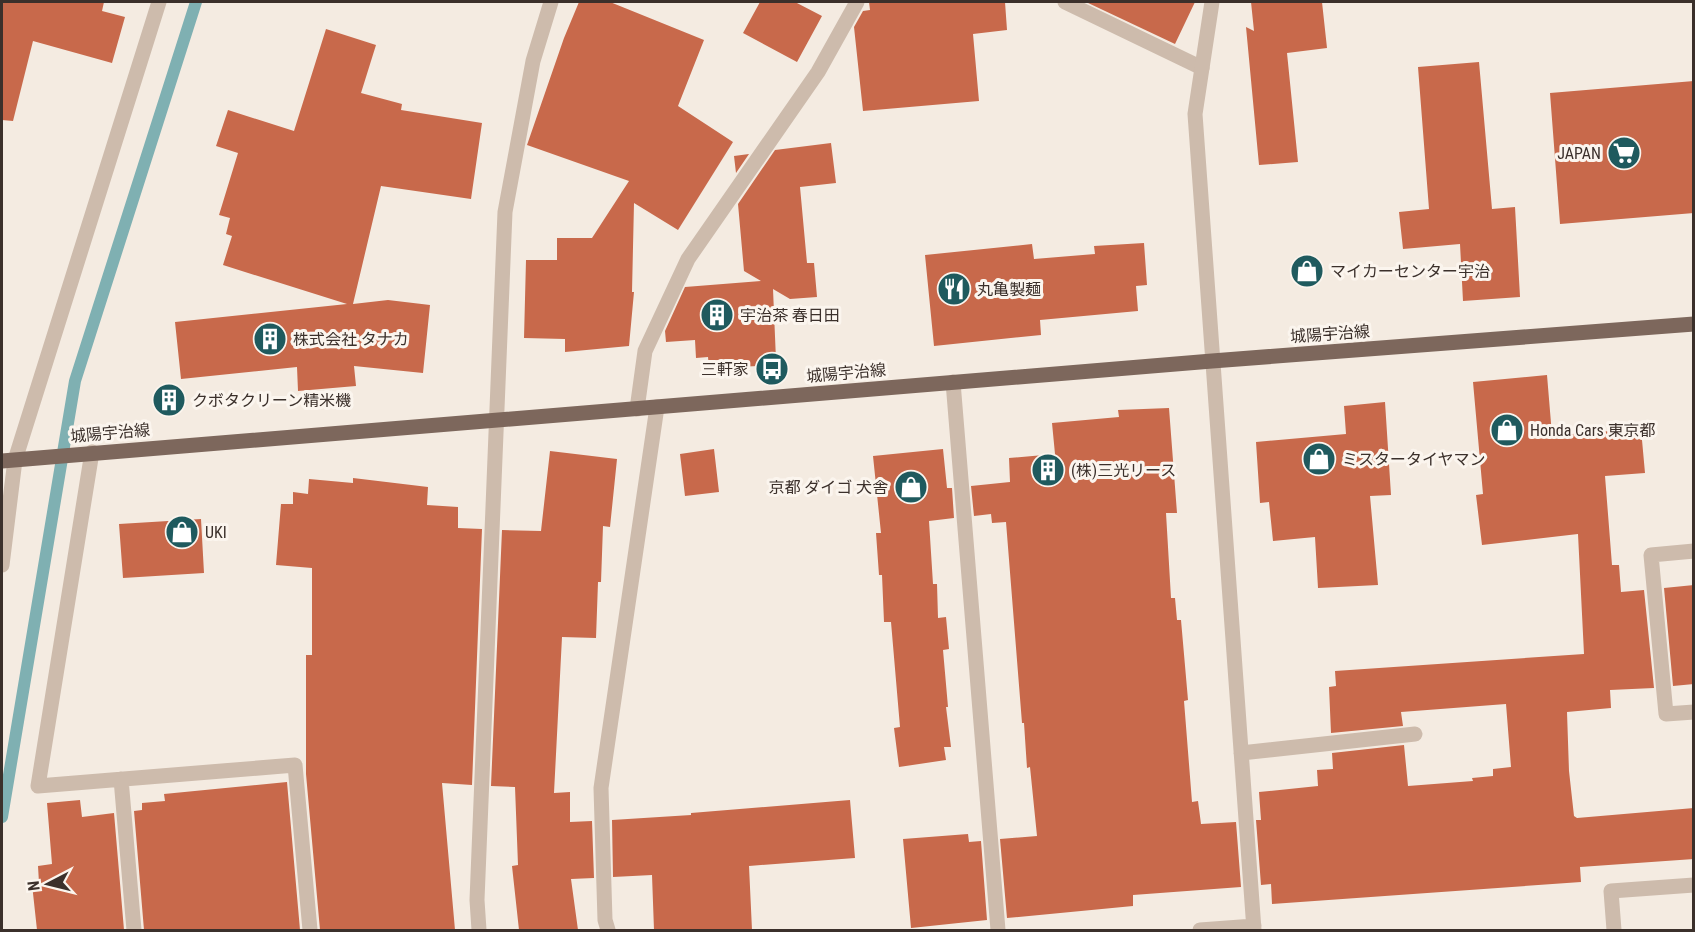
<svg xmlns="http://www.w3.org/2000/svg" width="1695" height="932" font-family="'Roboto Condensed','Noto Sans JP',sans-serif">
<rect width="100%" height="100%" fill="#f4ebe1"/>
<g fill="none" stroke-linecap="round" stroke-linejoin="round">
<path stroke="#7fb0b2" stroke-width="12" d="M2,817L75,381L196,2"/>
</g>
<path fill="#c8694b" d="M2,2H104L102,11L125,17L112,63L33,41L13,121L2,120Z
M579,2H610L704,40L678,106L733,142L678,230L634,203L632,292H634L629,346L565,352V339L524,338L526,260H557V238H592L629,181L527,145L564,38Z
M760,2H795L822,16L797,62L743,33Z
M869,2H1005L1007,30L973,34L979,101L863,111L854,27L863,11L870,10Z
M1086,2H1195L1175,44Z
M1251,2H1322L1327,48L1287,53L1298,162L1259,165L1246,27L1254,31Z
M326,29L376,45L361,93L402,104L401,110L482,123L471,199L381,186L353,304L388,300L430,305L423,373L354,366L356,386L298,391L297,367L181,379L175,322L347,304L223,265L232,236L226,234L230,218L219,215L238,153L216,146L228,110L294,131Z
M1479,62L1492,209L1515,207L1520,297L1463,301L1460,244L1403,249L1399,212L1429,209L1418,67Z
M1694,81V213L1560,224L1550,93Z
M831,143L836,183L800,187L807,263H814L817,297L790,299L773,289L776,360L759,361V366L709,368L708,357L696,358L695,340L666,342L665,331L685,287L761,281L744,271L738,204L775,150Z
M749,154L736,173L734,156Z
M1144,243L1147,285L1136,286L1138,311L1040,320L1041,335L934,346L925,255L1032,244L1034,259L1095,254L1094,246Z
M1547,375L1552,435L1641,429L1645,473L1605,476L1612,565H1619L1621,592L1644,590L1654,688L1610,690L1611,708L1567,712L1569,771L1574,816L1577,818L1694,808V859L1580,867L1581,882L1272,904L1271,884L1261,885L1256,820H1261L1259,792L1318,786L1317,770L1333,769L1332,753L1404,745L1408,786L1473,781L1472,778L1493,776V769L1511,767L1506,704L1401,712L1403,726L1331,733L1329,687L1336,686L1335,671L1584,654L1578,534L1482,545L1476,495L1483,494L1473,382Z
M1385,402L1391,495L1370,496L1378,585L1318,588L1315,537L1273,541L1269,502L1260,503L1256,442L1346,434L1344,406Z
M1169,408L1177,513H1166L1171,598H1175L1177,620H1181L1188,700L1184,701L1192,802L1198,801L1201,824L1236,822L1241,887L1133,895V906L1007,918L1000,839L1037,836L1030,767L1027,768L1024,723H1022L1006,522L992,523L991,514L974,516L971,486L1010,482L1009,458L1055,454L1052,423L1119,417L1118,410Z
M714,449L719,492L685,496L680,454Z
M943,449L947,488H952L954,518L929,521L933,584H937L938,618L946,617L949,649L943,650L948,707H946L951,747H944L946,760L899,767L894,728L900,727L891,622H884L882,575H879L876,533H881L873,456Z
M550,451L617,459L610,527L603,526L601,582H598L596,638L562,637L554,793L570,792V822L592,821L594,878L571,879L578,930H519L512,866L518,865L515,787L491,786L502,530L541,531Z
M353,478L428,487L427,505L458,507V528L482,529L472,785L442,783L455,930H320L306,774V655H312V568L276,565L281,504H293V492L308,494L309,479L353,483Z
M201,519L204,573L123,578L119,524Z
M1694,585V684L1673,686L1664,588Z
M287,782L300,930H144L134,811L142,810V803L165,801L164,794Z
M80,800L82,817L114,813L124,930H37L32,884L39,883L38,866L52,864L47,803Z
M850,800L855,858L749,866L752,930H654L652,875L613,877L612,820L691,815V813Z
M968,834L969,842L981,841L987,920L911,928L903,839Z"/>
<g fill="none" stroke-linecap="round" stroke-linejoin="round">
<path stroke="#cdbbac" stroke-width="15" d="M1065,2L1202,68
M637,409L645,351L688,259L818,72L857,2"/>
<path stroke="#cdbbac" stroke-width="15" d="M1212,2L1195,114L1254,930
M953,382L998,930
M92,452L38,786L295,765L310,930
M1694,551L1651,555L1666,714L1694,712
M2,565L15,460L159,2
M1241,753L1415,734
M121,779L134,930
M479,930L477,900L505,212L533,61L551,2
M608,930L605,920L601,788L657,407
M1200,930L1254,926
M1614,930L1611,891L1694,885"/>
<path stroke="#7d675c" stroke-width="15" d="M2,461L1212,361L1694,324"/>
</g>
<defs>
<symbol id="supermarket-disc" viewBox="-11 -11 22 22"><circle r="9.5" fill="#1f5a5e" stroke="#fbf5ee"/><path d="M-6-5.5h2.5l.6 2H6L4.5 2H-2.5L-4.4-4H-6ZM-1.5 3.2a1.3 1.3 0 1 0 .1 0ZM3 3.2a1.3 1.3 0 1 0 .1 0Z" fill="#fff"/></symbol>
<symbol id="shop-disc" viewBox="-11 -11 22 22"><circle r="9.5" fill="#1f5a5e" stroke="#fbf5ee"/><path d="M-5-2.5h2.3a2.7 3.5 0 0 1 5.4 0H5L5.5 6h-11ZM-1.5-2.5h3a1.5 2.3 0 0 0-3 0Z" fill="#fff"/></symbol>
<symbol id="restaurant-disc" viewBox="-11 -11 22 22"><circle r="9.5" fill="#1f5a5e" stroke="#fbf5ee"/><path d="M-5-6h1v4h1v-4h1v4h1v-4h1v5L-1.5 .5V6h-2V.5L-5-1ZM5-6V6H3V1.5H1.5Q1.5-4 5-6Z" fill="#fff"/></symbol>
<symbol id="building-disc" viewBox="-11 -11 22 22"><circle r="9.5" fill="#1f5a5e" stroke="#fbf5ee"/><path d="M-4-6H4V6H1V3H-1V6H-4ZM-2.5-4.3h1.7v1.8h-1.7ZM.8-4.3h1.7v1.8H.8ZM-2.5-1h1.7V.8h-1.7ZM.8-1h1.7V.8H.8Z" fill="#fff"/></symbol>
<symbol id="bus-disc" viewBox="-11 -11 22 22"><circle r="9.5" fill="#1f5a5e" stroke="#fbf5ee"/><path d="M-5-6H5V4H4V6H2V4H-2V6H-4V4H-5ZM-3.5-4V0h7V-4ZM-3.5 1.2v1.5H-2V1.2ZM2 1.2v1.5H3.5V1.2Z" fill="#fff"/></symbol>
</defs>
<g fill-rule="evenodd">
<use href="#supermarket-disc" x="1605" y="134" width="38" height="38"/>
<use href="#shop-disc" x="1288" y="252" width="38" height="38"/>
<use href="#restaurant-disc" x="935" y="270" width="38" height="38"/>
<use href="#building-disc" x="698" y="296" width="38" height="38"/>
<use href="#building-disc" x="251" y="320" width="38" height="38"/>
<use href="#bus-disc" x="753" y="350" width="38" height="38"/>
<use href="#building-disc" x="150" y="381" width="38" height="38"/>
<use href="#shop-disc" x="1488" y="411" width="38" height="38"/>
<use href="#shop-disc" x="1300" y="440" width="38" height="38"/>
<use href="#building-disc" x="1029" y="451" width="38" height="38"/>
<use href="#shop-disc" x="892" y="468" width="38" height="38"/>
<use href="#shop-disc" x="163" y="513" width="38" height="38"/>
</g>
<g text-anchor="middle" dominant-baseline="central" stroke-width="6" stroke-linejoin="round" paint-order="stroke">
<g font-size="16" fill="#3b302b" stroke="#fbf5ee" text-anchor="start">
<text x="1601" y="153" text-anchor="end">JAPAN</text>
<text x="1330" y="271">マイカーセンター宇治</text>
<text x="977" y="289">丸亀製麺</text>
<text x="740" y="315">宇治茶 春日田</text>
<text x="293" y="339">株式会社 タナカ</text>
<text x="749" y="369" text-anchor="end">三軒家</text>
<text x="192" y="400">クボタクリーン精米機</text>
<text x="1530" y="430">Honda Cars 東京都</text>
<text x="1342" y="459">ミスタータイヤマン</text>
<text x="1071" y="470">(株)三光リース</text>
<text x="888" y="487" text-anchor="end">京都 ダイゴ 犬舎</text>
<text x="205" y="532">UKI</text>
</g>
<g font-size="16" fill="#3b302b" stroke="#fbf5ee">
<text transform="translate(1330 334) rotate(-4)">城陽宇治線</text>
<text transform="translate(846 373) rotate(-5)">城陽宇治線</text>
<text transform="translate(110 433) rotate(-5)">城陽宇治線</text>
</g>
</g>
<rect width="1695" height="932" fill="none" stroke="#3b302b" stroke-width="6"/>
<g transform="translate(48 884) rotate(263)" stroke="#fbf5ee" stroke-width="4.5" paint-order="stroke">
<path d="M0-4.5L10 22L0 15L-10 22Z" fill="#3b302b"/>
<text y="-9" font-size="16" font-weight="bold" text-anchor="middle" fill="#3b302b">N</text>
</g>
</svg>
